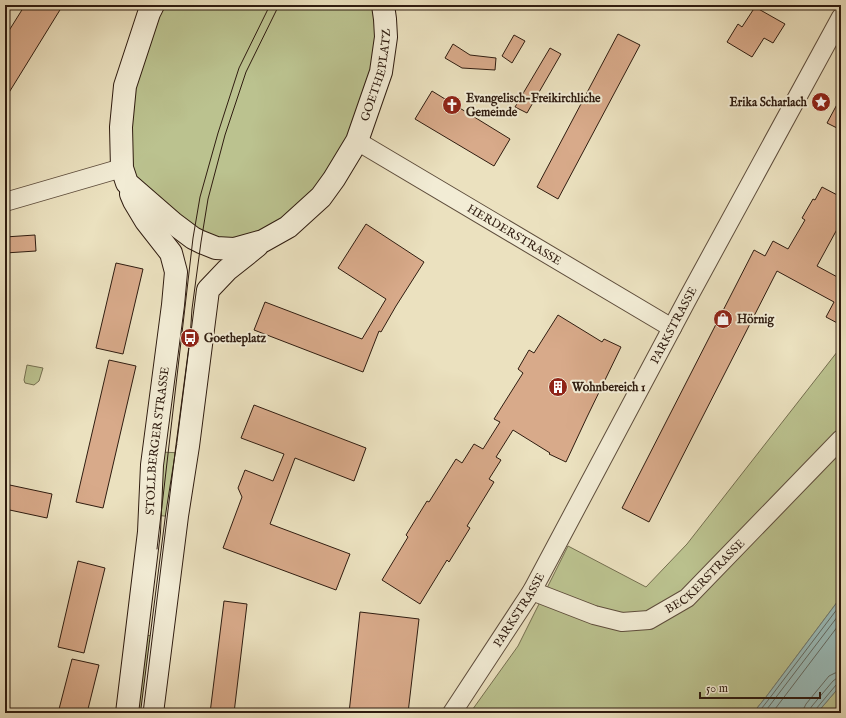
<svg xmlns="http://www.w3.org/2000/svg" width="846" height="718" font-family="'IM FELL English',serif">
<rect width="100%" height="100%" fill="#ebe1bf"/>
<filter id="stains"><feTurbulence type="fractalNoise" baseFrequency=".005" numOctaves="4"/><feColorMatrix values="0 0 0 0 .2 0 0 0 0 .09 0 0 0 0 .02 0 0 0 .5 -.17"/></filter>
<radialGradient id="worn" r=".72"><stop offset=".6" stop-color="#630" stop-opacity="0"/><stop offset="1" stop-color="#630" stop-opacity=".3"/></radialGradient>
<path fill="#bbc28f" stroke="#756f50" d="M153,5H383L357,141L288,227L216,248L127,183L121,127Z
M841,347V597L766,697L753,713H470L518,646L568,546L646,587L687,544Z
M27,365L43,368L39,381L34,385L25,383L24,380Z
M160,452L183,453L172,517L156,515Z
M140,635L157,636L148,713H131Z
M841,685V713H817Z"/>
<path fill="#9abcba" stroke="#6f7c76" d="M841,597V685L817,713H753L766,697Z"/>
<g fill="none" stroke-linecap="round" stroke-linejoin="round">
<path stroke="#646c65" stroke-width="1" d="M758,713L769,699L841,604
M764,713L841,612
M772,713L841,622
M804,713V708L806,704L829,676L835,673L841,672
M810,713V709L812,706L833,681L837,678H841
M815,713L816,709L836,685L838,683H841"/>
</g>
<path fill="#d8aa8a" stroke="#2f1c10" d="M25,5H63L5,99V37Z
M755,7L785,24L773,43L764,38L752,57L727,42L738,24L742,27Z
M618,34L640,45L558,199L537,187Z
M514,35L525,41L512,63L502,56Z
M453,44L470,55L496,58L495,70L462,68L445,58Z
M550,48L561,54L527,113L515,107Z
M432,91L510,139L494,166L415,119Z
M841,97V130L827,123Z
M822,187L841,197V222L817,266L841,279V325L826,317L834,302L777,271L649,522L622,508L754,250L765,256L773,241L788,249L805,220L802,218L813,199L815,200Z
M366,224L424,262L396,306L381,332L379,331L363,372L254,330L265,302L362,339L386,299L338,268Z
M35,235L36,251L5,253V237Z
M116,263L143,269L123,354L96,348Z
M558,315L602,342L604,339L621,347L587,417L566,462L549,454L550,453L513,430L496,457L501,460L489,479L494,482L467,526L470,528L449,562L447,560L420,604L382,580L408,537L406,535L427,501L429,502L456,459L462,463L474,444L483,449L500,422L494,419L523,373L518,369L529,350L534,353Z
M109,360L136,366L103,508L76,502Z
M254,405L366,448L354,481L295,458L270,524L350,554L336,590L223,548L242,497L238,488L245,470L273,481L284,454L241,438Z
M5,484L52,494L47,518L5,509Z
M78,561L105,568L84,653L58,647Z
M224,601L247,604L234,713H210Z
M360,612L419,619L408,713H349Z
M72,659L99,665L87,713H58Z"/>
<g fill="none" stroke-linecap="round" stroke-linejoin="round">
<defs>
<g id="minor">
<path id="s1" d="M357,141L672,328"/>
<path d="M5,202L122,168"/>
<path id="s2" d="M532,591L594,615L622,622L649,620L687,598L841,439"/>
<path id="s3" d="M452,713L532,591L689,296L841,17"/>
</g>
<g id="secondary">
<path id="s4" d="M153,5L149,13L125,86L121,127L122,168L127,183L173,223L193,238L201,242L216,248L234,249L263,241L288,227L321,197L334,179L357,141L381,72L386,37L385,19L383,5"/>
<path id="s5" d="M127,713L149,532L152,465L173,305L176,272L171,253L146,221L134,201L131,194"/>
<path d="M152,713L177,516L188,446L208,290L227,270L257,246"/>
</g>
</defs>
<use href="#minor" stroke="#5e4d3c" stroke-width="20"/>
<use href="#secondary" stroke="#2f1c10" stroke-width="24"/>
<use href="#minor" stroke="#f2ecd5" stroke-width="18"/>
<use href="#secondary" stroke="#f2ecd5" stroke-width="22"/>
<path stroke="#2f1c10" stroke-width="1" d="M157,549L193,238L200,197L218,133L239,68L270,5
M143,713L176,445L190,338L192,309L201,242L208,199L225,135L246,72L279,5"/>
</g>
<defs>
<symbol id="sight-disc" viewBox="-11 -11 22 22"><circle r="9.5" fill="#8f2418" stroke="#f2ecd5"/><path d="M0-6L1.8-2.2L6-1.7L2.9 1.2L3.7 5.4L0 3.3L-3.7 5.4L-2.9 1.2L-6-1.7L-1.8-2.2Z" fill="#fff"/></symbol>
<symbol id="church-disc" viewBox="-11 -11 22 22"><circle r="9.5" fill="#8f2418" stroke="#f2ecd5"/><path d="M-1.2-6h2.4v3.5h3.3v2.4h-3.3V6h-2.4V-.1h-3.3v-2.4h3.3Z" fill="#fff"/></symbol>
<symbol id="shop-disc" viewBox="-11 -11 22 22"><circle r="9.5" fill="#8f2418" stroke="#f2ecd5"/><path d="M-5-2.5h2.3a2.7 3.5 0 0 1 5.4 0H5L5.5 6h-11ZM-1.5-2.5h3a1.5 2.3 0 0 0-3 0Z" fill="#fff"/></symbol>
<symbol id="bus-disc" viewBox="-11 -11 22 22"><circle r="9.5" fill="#8f2418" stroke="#f2ecd5"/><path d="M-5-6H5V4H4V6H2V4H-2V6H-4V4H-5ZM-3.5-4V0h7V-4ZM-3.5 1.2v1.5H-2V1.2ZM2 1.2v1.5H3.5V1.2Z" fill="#fff"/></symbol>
<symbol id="building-disc" viewBox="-11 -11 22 22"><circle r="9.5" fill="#8f2418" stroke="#f2ecd5"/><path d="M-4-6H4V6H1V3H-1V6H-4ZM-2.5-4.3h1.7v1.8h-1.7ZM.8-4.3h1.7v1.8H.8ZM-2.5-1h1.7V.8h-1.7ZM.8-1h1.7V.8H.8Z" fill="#fff"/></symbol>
</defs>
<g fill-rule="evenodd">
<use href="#sight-disc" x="810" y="91" width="22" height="22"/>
<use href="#church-disc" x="441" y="94" width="22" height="22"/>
<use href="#shop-disc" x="712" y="308" width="22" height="22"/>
<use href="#bus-disc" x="179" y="327" width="22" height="22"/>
<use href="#building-disc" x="547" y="376" width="22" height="22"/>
</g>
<g text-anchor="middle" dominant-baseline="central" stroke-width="4" stroke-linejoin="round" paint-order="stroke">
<g font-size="12" fill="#2f1c10" stroke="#f2ecd5">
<text stroke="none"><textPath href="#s4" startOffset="552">GOETHEPLATZ</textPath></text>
<text stroke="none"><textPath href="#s1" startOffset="183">HERDERSTRASSE</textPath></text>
<text stroke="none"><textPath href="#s3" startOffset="447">PARKSTRASSE</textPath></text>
<text stroke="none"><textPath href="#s5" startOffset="274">STOLLBERGER STRASSE</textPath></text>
<text stroke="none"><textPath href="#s2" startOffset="194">BECKERSTRASSE</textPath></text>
<text stroke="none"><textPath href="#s3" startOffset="123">PARKSTRASSE</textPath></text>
</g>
<g font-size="12" font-weight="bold" fill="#2f1c10" stroke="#f2ecd5" text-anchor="start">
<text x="466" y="98">Evangelisch-Freikirchliche<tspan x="466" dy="14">Gemeinde</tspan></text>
<text x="807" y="102" text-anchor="end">Erika Scharlach</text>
<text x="737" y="319">Hörnig</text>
<text x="204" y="338">Goetheplatz</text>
<text x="572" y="387">Wohnbereich 1</text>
</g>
</g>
<rect width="846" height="718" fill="none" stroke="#ebe1bf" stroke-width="20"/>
<rect x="6" y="6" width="834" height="706" fill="none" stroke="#2f1c10" stroke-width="2"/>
<rect x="10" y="10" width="826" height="698" fill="none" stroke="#2f1c10"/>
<path d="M700 692v6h120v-6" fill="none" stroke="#2f1c10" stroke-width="2"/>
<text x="706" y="692" font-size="12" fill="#2f1c10" stroke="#f2ecd5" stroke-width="3" paint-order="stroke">50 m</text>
<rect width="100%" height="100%" filter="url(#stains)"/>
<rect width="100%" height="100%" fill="url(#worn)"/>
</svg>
